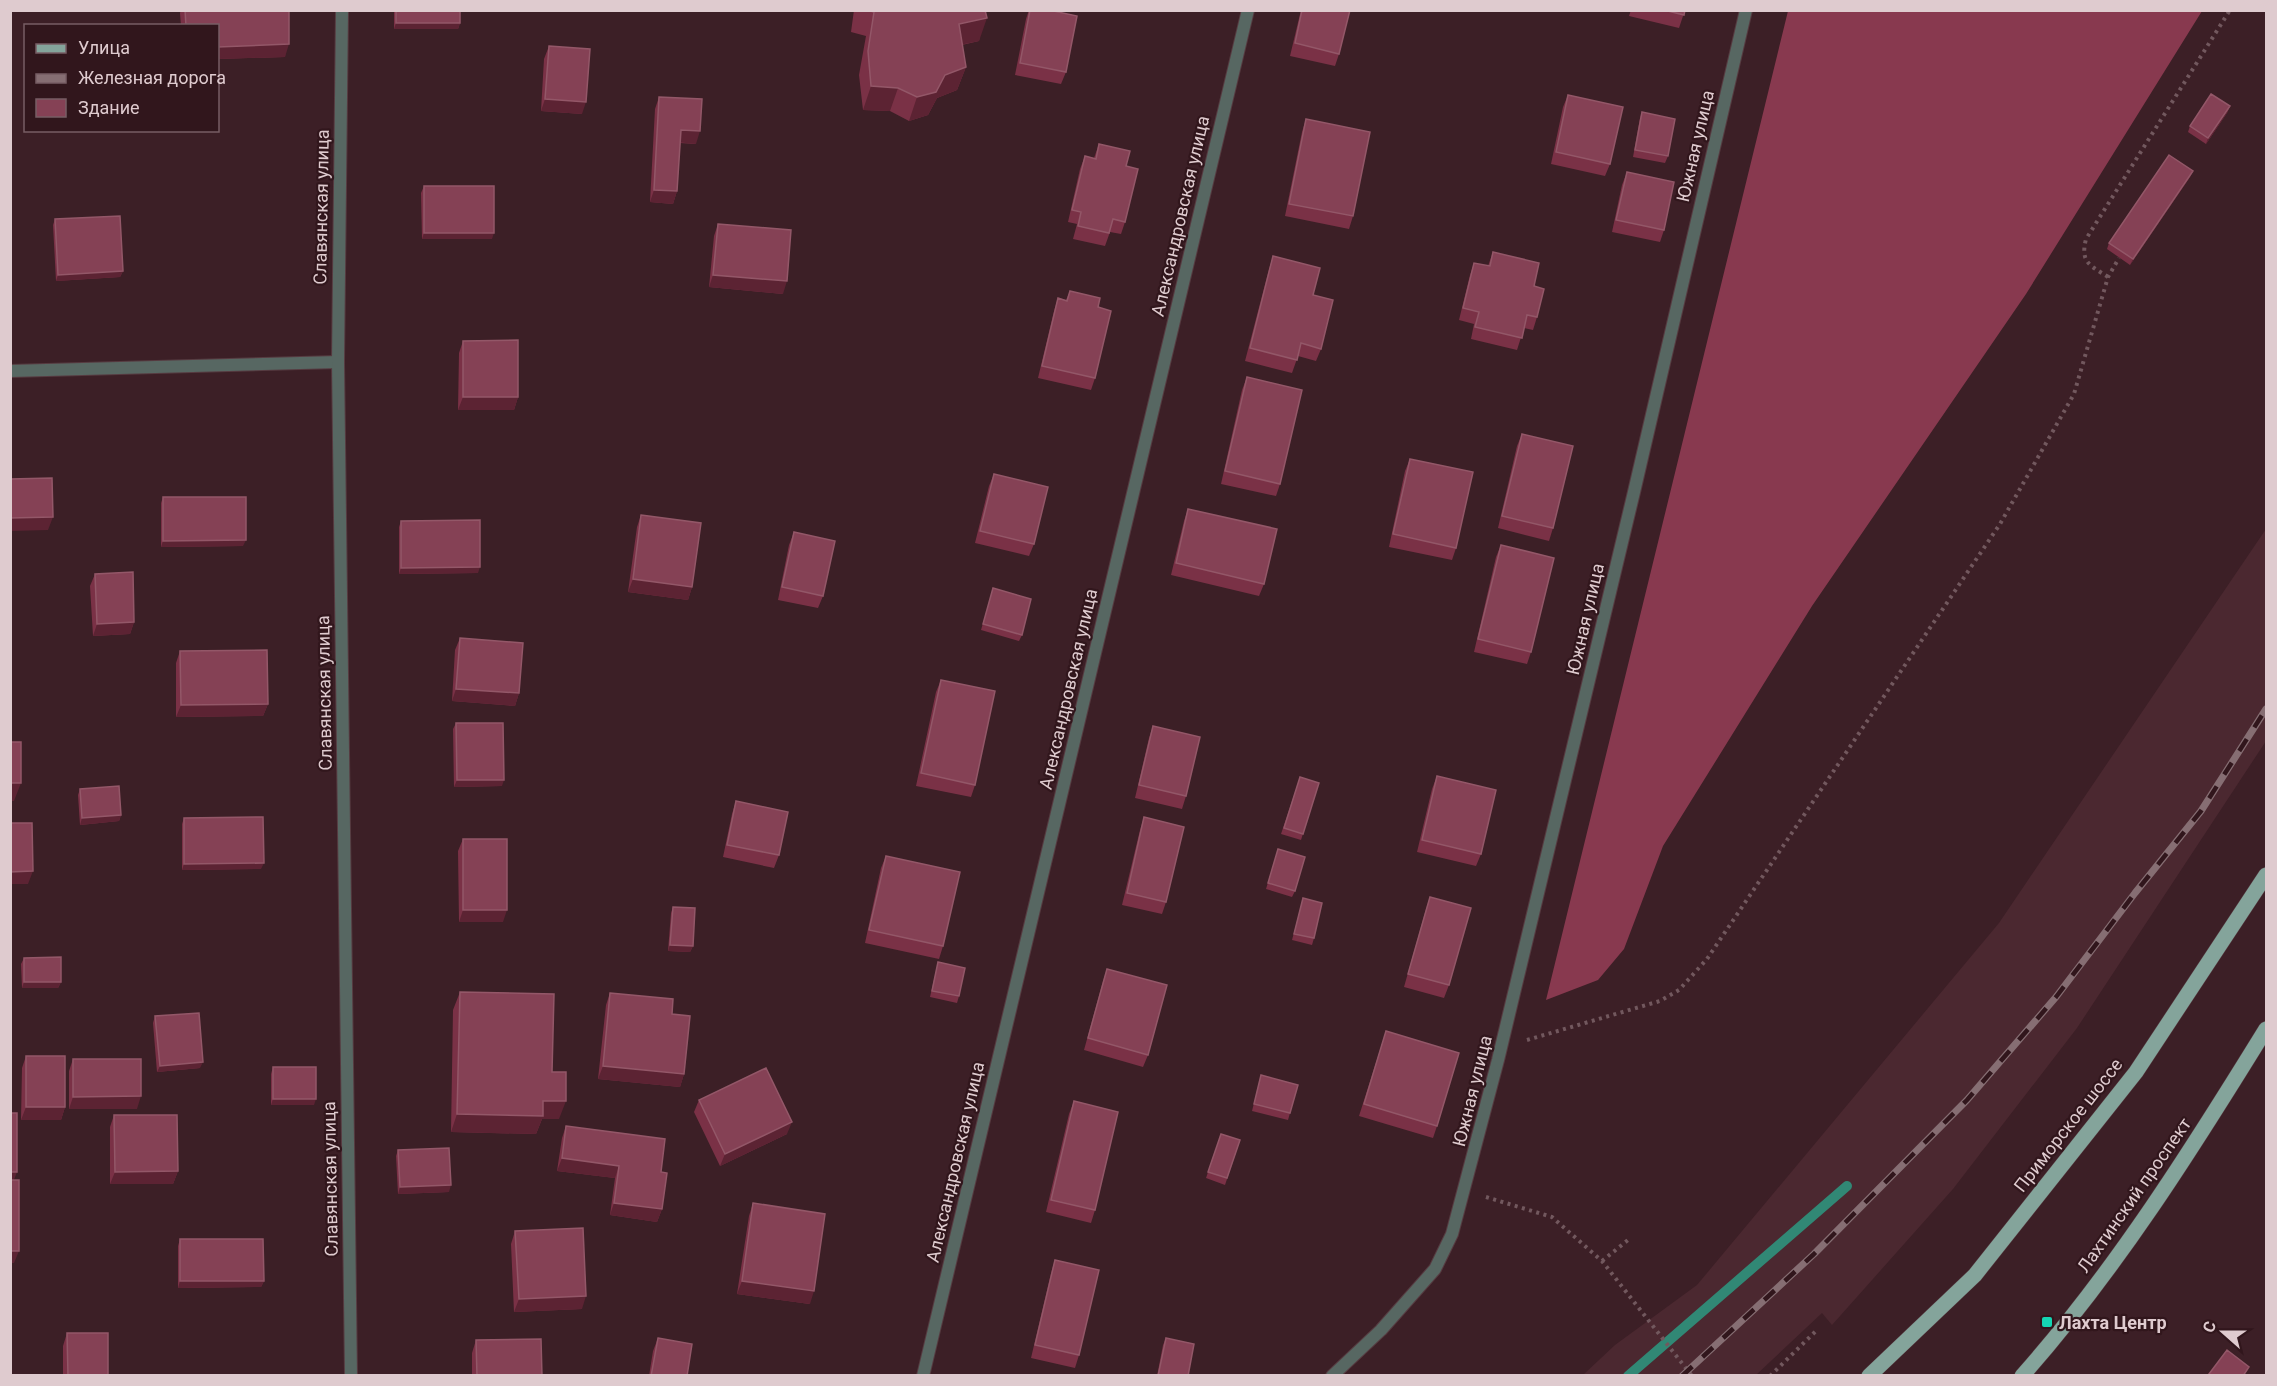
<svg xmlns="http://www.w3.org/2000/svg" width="2277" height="1386" font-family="Roboto,sans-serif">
<rect width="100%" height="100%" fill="#3c1f26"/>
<path fill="#4b2830" d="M2266,529V741L2077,1028L1953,1189L1832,1325L1822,1313L1756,1375H1583L1615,1345L1697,1285L1999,923Z"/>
<path fill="#88394f" d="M1788,11H2202L2026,294L1812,606L1663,846L1624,949L1598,980L1546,1000Z"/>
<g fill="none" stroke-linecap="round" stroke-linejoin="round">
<path stroke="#318875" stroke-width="10" d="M1628,1376L1847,1186"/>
<defs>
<path id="lane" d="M10,371L338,362"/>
<path id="street" d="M342,10L338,362L351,1376
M923,1376L1248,10
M1332,1376L1381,1330L1435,1269L1452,1234L1498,1060L1634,492L1746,10"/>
<path id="primary" d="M1869,1376L1975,1275L2136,1072L2266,875
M2022,1376C2116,1270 2192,1149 2266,1029"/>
</defs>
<use href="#lane" stroke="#563b41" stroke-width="14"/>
<use href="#street" stroke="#563b41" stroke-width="14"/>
<use href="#primary" stroke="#563b41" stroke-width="16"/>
<path stroke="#72585e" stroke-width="4" stroke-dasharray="3 4.5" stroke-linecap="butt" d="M2108,277C2090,265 2080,263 2086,239L2230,10
M1527,1040L1660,1001L1679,990L1707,959L2000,524L2074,394L2108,277L2119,258
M1486,1197L1552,1217L1602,1261L1692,1376
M1602,1261L1628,1240
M1770,1376L1817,1330"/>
<use href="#lane" stroke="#576762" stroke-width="12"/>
<use href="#street" stroke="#576762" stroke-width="12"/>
<use href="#primary" stroke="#84a49b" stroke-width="15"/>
<defs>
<path id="rail" d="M1682,1376L1814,1254L1967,1100L2056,997L2135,893L2201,811L2266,709"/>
</defs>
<use href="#rail" stroke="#866e73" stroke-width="7"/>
<use href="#rail" stroke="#31161c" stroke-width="4.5" stroke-dasharray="14" stroke-linecap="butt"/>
</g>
<path fill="#7a3146" d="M181,10H289L285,57L218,59V26H181L180,13Z
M394,10H460V23L458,29H394Z
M854,10H985L979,41L962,45L966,67L957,90L937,98L928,115L909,121L890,111L863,110L859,75L866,36L851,32Z
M1029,10H1049L1066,72L1061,84L1015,75L1026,19Z
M1301,10H1350L1339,54L1335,66L1290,56Z
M1631,10H1685L1679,28L1629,16Z
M549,46L582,114L541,111L544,59Z
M1568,95L1610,164L1605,176L1551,164L1563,107Z
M659,97L696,144L680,143L677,191L673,204L650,202L655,109Z
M2230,106L2227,113L2206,144L2188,132L2190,126Z
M1642,112L1668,156L1665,163L1633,157L1640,118Z
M1306,119L1353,216L1349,229L1285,216L1302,132Z
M1099,144L1126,166L1125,222L1121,234L1110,232L1105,246L1073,239L1077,224L1068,222L1080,169L1085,156L1094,158Z
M2193,171L2190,177L2130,265L2107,249L2109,243Z
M1627,172L1664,230L1660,242L1612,232L1622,185Z
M424,186L492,239H422L421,193Z
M55,219L123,271L120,277L56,281L53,225Z
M718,224L783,294L709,287L714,236Z
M1493,252L1534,286L1537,317L1533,330L1524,328L1517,350L1471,339L1474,324L1459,320L1470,275L1474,263L1488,266Z
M1273,256L1313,295L1321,349L1316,361L1298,356L1292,373L1245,361L1269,269Z
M1070,291L1098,307L1095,378L1091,390L1038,378L1054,311L1058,298L1066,300Z
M463,341L518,397L514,410H458L459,353Z
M1247,377L1280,484L1276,496L1221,484L1242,390Z
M1522,434L1553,528L1549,541L1498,528L1517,446Z
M1410,459L1456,548L1452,560L1389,547L1405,471Z
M994,474L1034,544L1029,556L975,543L989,486Z
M163,497L243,546L161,547V503Z
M1188,509L1264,584L1259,596L1171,575L1184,521Z
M641,515L692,587L688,600L628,592L637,527Z
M401,521L478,573L399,574V527Z
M794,532L823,596L818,608L778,600L789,545Z
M1501,545L1531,652L1527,664L1474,652L1496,557Z
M95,574L134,622L130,634L93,636L90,586Z
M993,588L1022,635L1019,641L981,630Z
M460,638L519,693L515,706L452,701L455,650Z
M180,651L268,704L263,716L176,717V663Z
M941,680L975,785L971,797L916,786L936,692Z
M456,723L502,786L454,787L453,729Z
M1153,726L1186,796L1182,809L1135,798L1149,738Z
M1437,776L1481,854L1476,866L1417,852L1432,789Z
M1300,777L1319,783L1301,840L1281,834Z
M80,789L121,815L119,821L80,825L78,795Z
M736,801L779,855L774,868L723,857L732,814Z
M1144,817L1166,902L1162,914L1122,905L1140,830Z
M184,818L261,869L182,870V824Z
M463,839L503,922H459L458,851Z
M1278,849L1295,891L1292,897L1266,889Z
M886,856L943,946L939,959L865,943L881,868Z
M1430,897L1449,985L1444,998L1404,987L1426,909Z
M1303,898L1314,938L1312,945L1292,940Z
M673,907L693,946L690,952L668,951L671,913Z
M24,958L61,982L58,988H22L21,964Z
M938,962L959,996L957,1003L930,997Z
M1107,969L1148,1055L1143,1067L1084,1050L1103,981Z
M460,992L552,1072L559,1119H542L536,1134L451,1132L453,1010Z
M610,993L672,1014L684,1074L680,1087L598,1079L606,1005Z
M155,1016L200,1068L157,1072L153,1023Z
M1386,1031L1437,1126L1433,1138L1359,1116Z
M26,1056L65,1107L61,1120H21L22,1068Z
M73,1059L137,1109H69V1071Z
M273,1067L314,1105H271V1074Z
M1261,1075L1290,1113L1288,1120L1252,1111Z
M699,1100L787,1134L720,1166L694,1112Z
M1074,1101L1095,1210L1091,1223L1046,1212L1069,1114Z
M114,1115L178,1171L173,1184H110V1127Z
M566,1126L661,1172L662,1209L657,1222L610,1215L615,1178L557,1171L562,1138Z
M1221,1134L1240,1140L1225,1185L1206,1178Z
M398,1150L449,1192L398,1194L396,1156Z
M753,1203L810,1304L737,1294L749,1216Z
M515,1231L582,1309L514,1312L511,1244Z
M180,1239L264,1281L261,1287L178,1288V1246Z
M1055,1260L1079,1355L1075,1368L1031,1358L1051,1273Z
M67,1333L108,1376H63V1346Z
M658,1338L687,1376H649L653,1351Z
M1166,1338L1188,1376H1157L1163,1345Z
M476,1340L542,1376H472V1353Z"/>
<path fill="#5c2333" d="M987,18L979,41L950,47L959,24Z
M396,23H460L458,29H394Z
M289,44L285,57L218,59V47Z
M966,67L957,90L937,98L928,115L909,121L917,97L945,75Z
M871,86L898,88L890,111L863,110Z
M545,99L586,102L582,114L541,111Z
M2230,106L2227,113L2206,144L2208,138Z
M681,130L700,131L696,144L676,142Z
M2193,171L2190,177L2130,265L2133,259Z
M654,190L677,191L673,204L650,202Z
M424,233H494L492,239H422Z
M123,271L120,277L56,281L58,275Z
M713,275L787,281L783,294L709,287Z
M463,397H518L514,410H458Z
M53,517L48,530L10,531V518Z
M246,540L243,546L161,547L163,541Z
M480,567L478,573L399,574L401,568Z
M633,579L692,587L688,600L628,592Z
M134,622L130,634L93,636L97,624Z
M456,689L519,693L515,706L452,701Z
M268,704L263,716L176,717L181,705Z
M457,780H504L502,786L454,787Z
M10,783H21L14,801H10Z
M121,815L119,821L80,825L82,818Z
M264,863L261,869L182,870L184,864Z
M33,871L28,884H10V872Z
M463,910H507L503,922H459Z
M670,945L693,946L690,952L668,951Z
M24,982H61L58,988H22Z
M203,1062L200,1068L157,1072L160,1066Z
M603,1066L684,1074L680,1087L598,1079Z
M141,1096L137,1109H69L73,1097Z
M273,1099H316L314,1105H271Z
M543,1101H566L559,1119H542L536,1134L451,1132L457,1114Z
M26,1107H65L61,1120H21Z
M792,1122L787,1134L720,1166L725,1154Z
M562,1158L619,1166L615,1178L557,1171Z
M178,1171L173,1184H110L115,1172Z
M10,1172H17L12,1185H10Z
M451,1185L449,1192L398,1194L400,1187Z
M614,1203L662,1209L657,1222L610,1215Z
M10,1251H19L14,1263H10Z
M180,1281H264L261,1287L178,1288Z
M742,1281L814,1291L810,1304L737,1294Z
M586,1296L582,1309L514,1312L519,1299Z"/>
<path fill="#854155" stroke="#935768" stroke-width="1.5" d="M185,10H289V44L218,47V26H186Z
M396,10H460V23H396Z
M867,10H985L987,18L959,24L966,67L945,75L936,92L917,97L898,88L871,86L868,51L874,12Z
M1030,10H1049L1077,16L1066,72L1020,63Z
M1302,10H1350L1339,54L1295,43Z
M1664,10H1685L1684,15Z
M549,46L590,49L586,102L545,99Z
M2211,94L2230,106L2208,138L2190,126Z
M1568,95L1623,107L1610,164L1556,152Z
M659,97L702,99L700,131L681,130L677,191L654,190Z
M1642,112L1675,119L1668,156L1635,150Z
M1306,119L1370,132L1353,216L1289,204Z
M1099,144L1130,151L1126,166L1138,169L1125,222L1113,219L1109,233L1078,226L1081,212L1072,210L1085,156L1096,159Z
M2169,155L2193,171L2133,259L2109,243Z
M1627,172L1674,182L1664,230L1616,220Z
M424,186H494V233H424Z
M120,216L123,271L58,275L55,219Z
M718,224L791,230L787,281L713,275Z
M1493,252L1539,263L1534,286L1544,289L1537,317L1527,315L1522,338L1475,327L1479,312L1463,308L1474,263L1490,266Z
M1273,256L1320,268L1313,295L1333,300L1321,349L1301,343L1297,360L1250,348Z
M1070,291L1100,298L1098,307L1111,311L1095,378L1042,366L1058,298L1067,301Z
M518,340V397H463V341Z
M1247,377L1302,390L1280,484L1225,471Z
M1522,434L1573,446L1553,528L1502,516Z
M1410,459L1473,472L1456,548L1393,534Z
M994,474L1048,487L1034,544L980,531Z
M52,478L53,517L10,518V479Z
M163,497H246V540L163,541Z
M1188,509L1277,529L1264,584L1176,563Z
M641,515L701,523L692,587L633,579Z
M480,520V567L401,568V521Z
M794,532L835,541L823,596L782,587Z
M1501,545L1554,558L1531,652L1478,639Z
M133,572L134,622L97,624L95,574Z
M993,588L1031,599L1022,635L983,624Z
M460,638L523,643L519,693L456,689Z
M267,650L268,704L181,705L180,651Z
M941,680L995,691L975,785L921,773Z
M456,723H503L504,780H457Z
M1153,726L1200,737L1186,796L1139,785Z
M10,742H21V783H10Z
M1437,776L1496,790L1481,854L1422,840Z
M1300,777L1319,783L1303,834L1284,828Z
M119,786L121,815L82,818L80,789Z
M736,801L788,812L779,855L727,845Z
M263,817L264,863L184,864V818Z
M1144,817L1184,827L1166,902L1127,893Z
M10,823H32L33,871L10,872Z
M463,839H507V910H463Z
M1278,849L1305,857L1295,891L1268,883Z
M886,856L960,872L943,946L869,930Z
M1430,897L1471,908L1449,985L1408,974Z
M1303,898L1322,903L1314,938L1294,934Z
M673,907L695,908L693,946L670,945Z
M61,957V982H24V958Z
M938,962L965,968L959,996L932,991Z
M1107,969L1167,985L1148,1055L1088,1038Z
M460,992L554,994L552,1072H566V1101H543V1116L457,1114Z
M610,993L673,999L672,1014L690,1016L684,1074L603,1066Z
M199,1013L203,1062L160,1066L155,1016Z
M1386,1031L1459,1053L1437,1126L1364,1104Z
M26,1056H65V1107H26Z
M73,1059H141V1096L73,1097Z
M273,1067H316V1099H273Z
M766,1068L792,1122L725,1154L699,1100Z
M1261,1075L1298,1085L1290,1113L1254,1104Z
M1074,1101L1118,1112L1095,1210L1051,1200Z
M10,1113H17V1172H10Z
M114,1115H177L178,1171L115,1172Z
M566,1126L665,1139L661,1172L667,1173L662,1209L614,1203L619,1166L562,1158Z
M1221,1134L1240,1140L1227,1178L1208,1172Z
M449,1148L451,1185L400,1187L398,1150Z
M10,1180H19V1251H10Z
M753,1203L825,1214L814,1291L742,1281Z
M583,1228L586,1296L519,1299L515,1231Z
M180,1239H263L264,1281H180Z
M1055,1260L1099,1270L1079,1355L1035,1345Z
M67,1333H108V1376H68Z
M658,1338L692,1344L687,1376H651Z
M1166,1338L1194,1344L1188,1376H1158Z
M541,1339L542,1376H477L476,1340Z
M2227,1350L2249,1367L2243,1376H2211L2209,1374Z"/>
<rect fill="#14d5b3" stroke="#31161c" stroke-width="2" x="2041" y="1316" width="12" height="12" rx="3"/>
<g text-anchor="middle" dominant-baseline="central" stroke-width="4.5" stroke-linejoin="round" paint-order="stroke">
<g font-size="18" fill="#dfcbcf" stroke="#31161c">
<text transform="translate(1695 146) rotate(-77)">Южная улица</text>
<text transform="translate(321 207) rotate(-89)">Славянская улица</text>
<text transform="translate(1180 216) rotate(-77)">Александровская улица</text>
<text transform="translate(1585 619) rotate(-77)">Южная улица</text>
<text transform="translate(1068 689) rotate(-77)">Александровская улица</text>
<text transform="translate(324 693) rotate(-91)">Славянская улица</text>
<text transform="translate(1472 1091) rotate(-76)">Южная улица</text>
<text transform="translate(2068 1125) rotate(-52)">Приморское шоссе</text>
<text transform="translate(955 1162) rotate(-77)">Александровская улица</text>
<text transform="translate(330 1179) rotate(-91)">Славянская улица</text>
<text transform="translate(2134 1195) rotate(-55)">Лахтинский проспект</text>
</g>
<g font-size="18" font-weight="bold" fill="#dfcbcf" stroke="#31161c" text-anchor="start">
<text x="2059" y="1322">Лахта Центр</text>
</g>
</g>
<rect width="2277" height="1386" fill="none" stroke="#dfcbcf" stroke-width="24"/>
<rect x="24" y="24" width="195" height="108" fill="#31161c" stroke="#775e64" stroke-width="1.5"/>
<rect x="36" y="44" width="30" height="9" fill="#84a49b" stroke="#775e64" stroke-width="1.5"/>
<text x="78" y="54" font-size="18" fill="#dfcbcf">Улица</text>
<rect x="36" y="74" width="30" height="9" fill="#866e73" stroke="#775e64" stroke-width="1.5"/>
<text x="78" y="84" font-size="18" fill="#dfcbcf">Железная дорога</text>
<rect x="36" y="99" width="30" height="18" fill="#854155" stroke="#775e64" stroke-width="1.5"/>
<text x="78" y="114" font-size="18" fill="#dfcbcf">Здание</text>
<g transform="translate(2223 1332) rotate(291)" stroke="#31161c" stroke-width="4.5" paint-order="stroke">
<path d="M0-4.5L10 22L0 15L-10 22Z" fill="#dfcbcf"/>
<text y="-9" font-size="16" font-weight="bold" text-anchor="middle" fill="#dfcbcf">С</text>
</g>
</svg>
